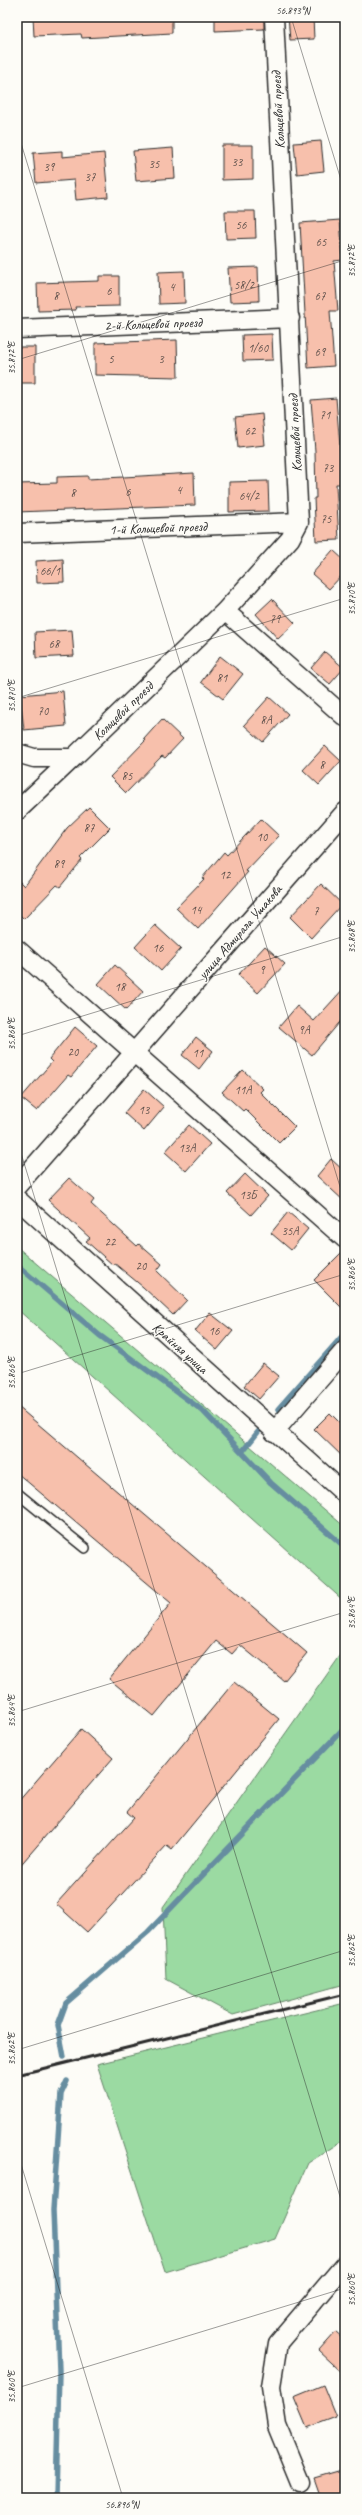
<svg xmlns="http://www.w3.org/2000/svg" width="362" height="2515" font-family="Caveat,sans-serif">
<rect width="100%" height="100%" fill="#fdfcf7"/>
<filter id="ink" filterUnits="userSpaceOnUse"><feTurbulence type="fractalNoise" baseFrequency=".025" numOctaves="2"/><feDisplacementMap in="SourceGraphic" scale="8" xChannelSelector="R" yChannelSelector="G"/><feConvolveMatrix kernelMatrix="1 2 1 2 8 2 1 2 1" color-interpolation-filters="sRGB"/></filter>
<g filter="url(#ink)">
<path fill="#9bdaa2" stroke="#638266" d="M17,1247L345,1527V1602L17,1309Z
M345,1649V1984L233,2015L166,1979L163,1907Z
M345,2003V2139L308,2163L275,2239L165,2272L97,2064Z"/>
<g fill="none" stroke-linecap="round" stroke-linejoin="round">
<path stroke="#668da0" stroke-width="5.5" d="M17,1265L99,1335L203,1411L271,1483L345,1547
M278,1409L345,1333
M242,1452L258,1432
M64,2057L58,2025L66,2003L148,1932L345,1727
M56,2498L59,2371L53,2210L61,2094L67,2081"/>
</g>
<path fill="#f7c0ac" stroke="#2b2b2b" d="M33,17H172V33L82,38L81,34L34,36Z
M215,17H264V29L215,31Z
M288,17H313L314,39L290,40Z
M321,141L324,171L297,174L294,143Z
M222,145H253V179L222,180Z
M173,148L175,178L136,181L133,151Z
M62,151V157L104,153L108,197L76,200L74,180L36,183L33,153Z
M225,211H255L256,238L226,239Z
M340,220L343,260L334,261L338,311H330L334,366L308,368L300,223Z
M258,267L259,301L230,302L228,268Z
M184,271L185,303L159,304L158,272Z
M99,276H119V306L75,307L76,310L38,311L37,283L99,281Z
M272,334L273,360L243,361L242,335Z
M177,340L178,377L95,375V343Z
M17,347H35V383H17Z
M336,398L343,484H336L339,540L316,541L314,498H316L315,451L311,400Z
M262,414L265,445L238,448L235,417Z
M194,473L195,505L17,512V484L57,483V477L88,476V479Z
M268,481L269,511L229,512V482Z
M333,550L345,561V572L329,589L312,574Z
M63,559L64,582L37,583L36,561Z
M272,599L295,623L278,639L256,614Z
M72,630L74,656L36,658L35,632Z
M325,652L344,668L330,684L311,668Z
M220,656L243,674L223,699L201,682Z
M63,691L66,726L24,730L20,695Z
M269,697L288,714L263,742L244,725Z
M162,719L183,739L165,758L162,756L126,793L110,777L146,740L144,739Z
M325,746L341,761L319,785L303,770Z
M89,807L110,828L80,858L82,860L60,887L57,885L24,919L17,912V879L24,886L67,828Z
M261,819L279,836L246,871L248,872L198,929L176,908L204,879L202,878L224,852L227,855Z
M321,884L342,904L311,938L290,917Z
M155,925L181,949L161,971L135,947Z
M265,946L285,964L258,993L238,975Z
M115,965L143,991L126,1010L98,984Z
M345,987V1016L312,1055L279,1027L297,1006L314,1021Z
M75,1027L97,1046L71,1077L68,1075L37,1111L21,1098L52,1062L49,1059Z
M196,1037L213,1051L199,1069L182,1055Z
M243,1070L263,1089L260,1092L295,1127L279,1143L245,1109L243,1111L222,1092Z
M144,1089L164,1107L144,1131L124,1113Z
M189,1125L210,1144L186,1171L165,1152Z
M331,1159L345,1172V1202L317,1176Z
M245,1174L268,1196L251,1215L227,1193Z
M69,1178L94,1200L91,1204L137,1246L139,1244L162,1264L157,1271L187,1300L173,1315L143,1287L114,1263L113,1265L86,1241L90,1238L48,1200Z
M288,1212L308,1229L291,1250L271,1233Z
M345,1249V1311L314,1280Z
M210,1313L233,1331L217,1350L195,1331Z
M263,1363L279,1376L259,1399L244,1386Z
M17,1406L307,1653L284,1681L240,1645L232,1654L216,1641L154,1716L109,1679L171,1603L17,1473Z
M330,1413L345,1428V1459L314,1429Z
M234,1682L279,1719L172,1849L167,1845L87,1932L56,1904L134,1818L127,1812Z
M81,1729L113,1758L17,1869V1803Z
M336,2332L345,2340V2375L319,2351Z
M323,2385L336,2417L307,2428L294,2397Z
M345,2469V2498H321L314,2478Z"/>
<g fill="none" stroke-linecap="round" stroke-linejoin="round">
<defs>
<path id="lane" d="M17,1493L85,1548"/>
<path id="street" d="M17,329L290,318
M17,533L299,522
M225,611L345,717
M17,753L34,758H73L225,611L290,539L299,522L274,17
M17,811L73,758
M17,949L345,1239
M17,1186L345,812
M17,1199L345,1494
M274,1432L345,1350
M300,2482L277,2426L271,2386L278,2343L345,2264"/>
</defs>
<use href="#lane" stroke="#2b2b2b" stroke-width="12"/>
<use href="#street" stroke="#2b2b2b" stroke-width="21"/>
<use href="#lane" stroke="#fdfcf7" stroke-width="9"/>
<use href="#street" stroke="#fdfcf7" stroke-width="18"/>
<path stroke="#2b2b2b" stroke-width="3" d="M17,2075L345,1994"/>
</g>
</g>
<path fill="none" stroke="#2b2b2b" stroke-width="1" stroke-opacity="0.45" d="M291,17L345,193M17,22L32,17M17,130L345,1203M17,360L345,260M17,698L345,598M17,1036L345,936M17,1140L345,2213M17,1374L345,1274M17,1712L345,1612M17,2050L345,1950M17,2151L123,2498M17,2388L345,2288"/>
<g text-anchor="middle" dominant-baseline="central" stroke-width="3" stroke-linejoin="round" paint-order="stroke">
<g font-size="12" fill="#5e504b">
<text x="237" y="162">33</text>
<text x="154" y="164">35</text>
<text x="49" y="167">39</text>
<text x="90" y="177">37</text>
<text x="241" y="225">56</text>
<text x="321" y="242">65</text>
<text x="244" y="285">58/2</text>
<text x="172" y="287">4</text>
<text x="109" y="291">6</text>
<text x="56" y="296">8</text>
<text x="320" y="296">67</text>
<text x="258" y="348">1/60</text>
<text x="320" y="352">69</text>
<text x="111" y="359">5</text>
<text x="161" y="359">3</text>
<text x="325" y="415">71</text>
<text x="250" y="431">62</text>
<text x="328" y="468">73</text>
<text x="179" y="490">4</text>
<text x="128" y="492">6</text>
<text x="73" y="493">8</text>
<text x="249" y="496">64/2</text>
<text x="326" y="519">75</text>
<text x="50" y="571">66/1</text>
<text x="275" y="619">79</text>
<text x="54" y="644">68</text>
<text x="222" y="678">81</text>
<text x="43" y="711">70</text>
<text x="266" y="720">8А</text>
<text x="322" y="765">8</text>
<text x="127" y="776">85</text>
<text x="89" y="828">87</text>
<text x="262" y="837">10</text>
<text x="59" y="864">89</text>
<text x="225" y="875">12</text>
<text x="196" y="910">14</text>
<text x="316" y="911">7</text>
<text x="158" y="948">16</text>
<text x="262" y="970">9</text>
<text x="120" y="987">18</text>
<text x="304" y="1030">9А</text>
<text x="73" y="1052">20</text>
<text x="198" y="1053">11</text>
<text x="243" y="1090">11А</text>
<text x="144" y="1110">13</text>
<text x="187" y="1148">13А</text>
<text x="248" y="1195">13Б</text>
<text x="290" y="1231">35А</text>
<text x="110" y="1242">22</text>
<text x="141" y="1266">20</text>
<text x="214" y="1331">16</text>
</g>
<g font-size="14" fill="#2b2b2b" stroke="#fdfcf7">
<text transform="translate(278 110) rotate(-93)">Кольцевой проезд</text>
<text transform="translate(153 324) rotate(-2)">2-й Кольцевой проезд</text>
<text transform="translate(295 433) rotate(-93)">Кольцевой проезд</text>
<text transform="translate(158 528) rotate(-2)">1-й Кольцевой проезд</text>
<text transform="translate(123 711) rotate(-44)">Кольцевой проезд</text>
<text transform="translate(240 932) rotate(-49)">улица Адмирала Ушакова</text>
<text transform="translate(180 1348) rotate(42)">Крайняя улица</text>
</g>
</g>
<rect width="362" height="2515" fill="none" stroke="#fdfcf7" stroke-width="44"/>
<rect x="22" y="22" width="318" height="2471" fill="none" stroke="#2b2b2b" stroke-width="1.5"/>
<g font-size="10" text-anchor="middle" fill="#2b2b2b">
<text x="293" y="14">56.893°N</text>
<text transform="translate(351 261) rotate(-90)" y="4">35.872°E</text>
<text transform="translate(11 358) rotate(-90)" y="4">35.872°E</text>
<text transform="translate(351 599) rotate(-90)" y="4">35.870°E</text>
<text transform="translate(11 696) rotate(-90)" y="4">35.870°E</text>
<text transform="translate(351 937) rotate(-90)" y="4">35.868°E</text>
<text transform="translate(11 1034) rotate(-90)" y="4">35.868°E</text>
<text transform="translate(351 1275) rotate(-90)" y="4">35.866°E</text>
<text transform="translate(11 1373) rotate(-90)" y="4">35.866°E</text>
<text transform="translate(351 1613) rotate(-90)" y="4">35.864°E</text>
<text transform="translate(11 1711) rotate(-90)" y="4">35.864°E</text>
<text transform="translate(351 1951) rotate(-90)" y="4">35.862°E</text>
<text transform="translate(11 2049) rotate(-90)" y="4">35.862°E</text>
<text transform="translate(351 2290) rotate(-90)" y="4">35.860°E</text>
<text transform="translate(11 2387) rotate(-90)" y="4">35.860°E</text>
<text x="122" y="2508">56.896°N</text>
</g>
</svg>
